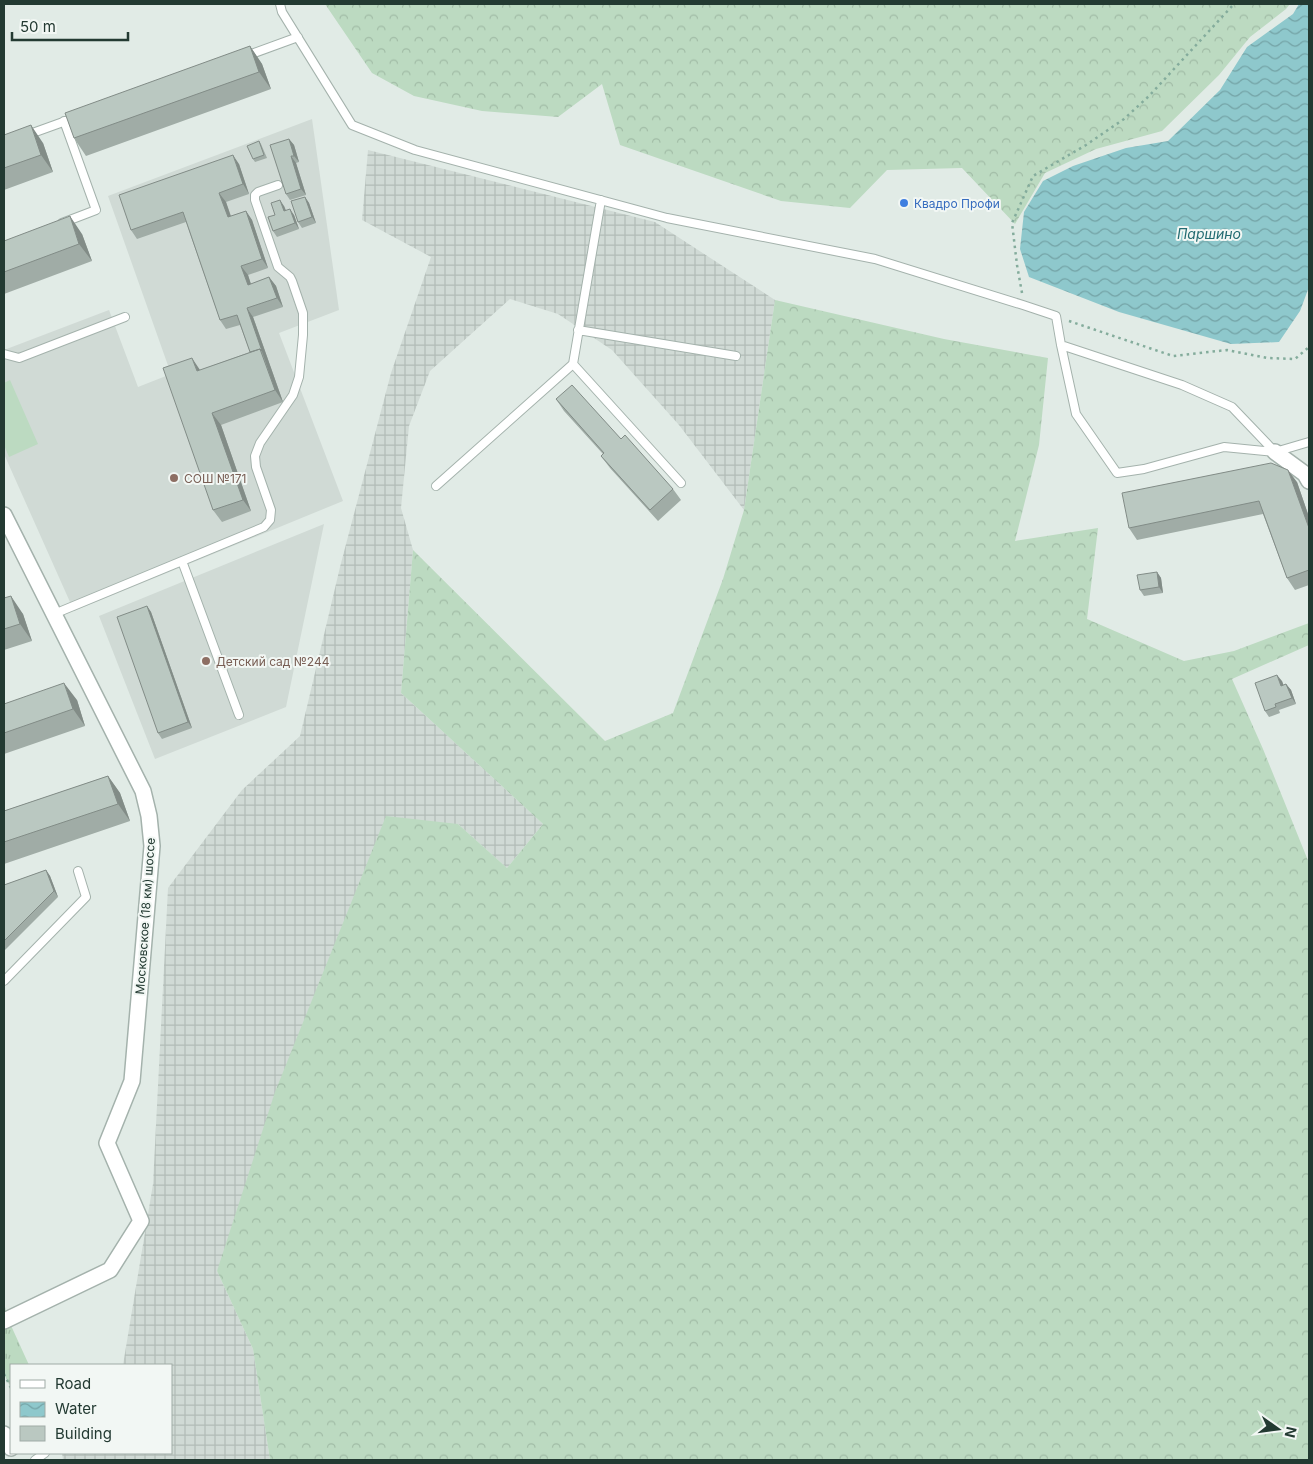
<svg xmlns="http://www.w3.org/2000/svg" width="1313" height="1464" font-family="Inter,sans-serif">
<defs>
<pattern id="industrial-grid" width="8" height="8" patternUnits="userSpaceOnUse" patternTransform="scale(1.25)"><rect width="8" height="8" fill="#d0dad5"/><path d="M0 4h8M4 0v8" fill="none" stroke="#b2bcb7"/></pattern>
<pattern id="grass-tufts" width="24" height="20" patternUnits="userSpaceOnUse" patternTransform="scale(1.25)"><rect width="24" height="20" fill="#bcdac1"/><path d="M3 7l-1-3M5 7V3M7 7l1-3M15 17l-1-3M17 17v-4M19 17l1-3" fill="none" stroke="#a1bca6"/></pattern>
<pattern id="forest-crowns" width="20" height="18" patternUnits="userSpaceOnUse" patternTransform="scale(1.25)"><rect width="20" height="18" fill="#bcdac1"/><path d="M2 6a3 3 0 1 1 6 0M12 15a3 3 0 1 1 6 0" fill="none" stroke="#a1bca6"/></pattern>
<pattern id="water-waves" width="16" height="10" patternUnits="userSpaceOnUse" patternTransform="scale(1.25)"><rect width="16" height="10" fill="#8ec8cc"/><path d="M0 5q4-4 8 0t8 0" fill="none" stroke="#74a3a6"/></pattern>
</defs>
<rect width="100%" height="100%" fill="#e1ebe6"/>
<path fill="#d0dad5" d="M312,119L339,310L279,333L343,501L74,611L4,454V350L109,310L138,387L171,374L108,196Z
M324,524L286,707L155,759L99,616Z"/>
<path fill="url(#industrial-grid)" d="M368,150L655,222L775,300L744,510L679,425L612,350L558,314L510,299L430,371L409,426L401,508L413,550L401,693L543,824L507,868L458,824L217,1271L253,1349L270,1460H63L62,1453H171V1365H123L153,1184L168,888L242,790L300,736L340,567L391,373L431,257L362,220Z"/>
<path fill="url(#grass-tufts)" d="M4,1303L8,1319L29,1365H11V1388L4,1374Z"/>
<path fill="url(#forest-crowns)" d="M325,4H1290L1286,9L1250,37L1219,75L1162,131L1096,149L1045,173L1015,224L962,168L887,170L850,208L781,201L620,145L602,84L558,117L482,111L414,96L372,73Z
M775,300L944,339L1048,358L1039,445L1015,541L1098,528L1087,619L1184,661L1234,651L1309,623V645L1232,679L1263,749L1309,863V1460H270L253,1349L217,1271L275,1092L386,816L458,824L507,868L543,824L401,693L413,550L605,741L673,713L723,579L744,510Z"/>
<path fill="#bcdac1" d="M10,380L38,444L9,457L4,445V383Z"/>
<path fill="url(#water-waves)" d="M1299,4H1309V287L1300,311L1279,342L1231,344L1119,312L1029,277L1020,249L1024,212L1043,181L1073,166L1126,148L1168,141L1220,90L1247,47L1293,14Z"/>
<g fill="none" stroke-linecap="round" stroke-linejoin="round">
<defs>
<path id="service" d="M280,4L282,12L352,125L415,150L667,218L875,259L1023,305L1056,316L1061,345L1076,414L1117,473L1144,469L1224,447L1275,452L1309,442
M246,56L298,37
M27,135L77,117
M62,223L96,210L64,121
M578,330L736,356
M1061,345L1182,385L1232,407L1275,452
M4,354L19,358L125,317
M573,364L681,483
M436,486L573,364L601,200
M182,561L239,715
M54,614L264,527L270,520L271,510L256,467L255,456L260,443L293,395L299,377L303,335V313L292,281L290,277L278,267L255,200V195L258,192L278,185
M4,981L86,897L78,871
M35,1460L45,1453"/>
<path id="minor" d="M1275,452L1305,474L1309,481
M4,515L143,791L149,816L152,846L132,1081L107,1143L141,1221L110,1270L4,1321
M4,1434L11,1448"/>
</defs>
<use href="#service" stroke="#a4b2ac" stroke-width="10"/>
<use href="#minor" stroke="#a4b2ac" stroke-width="18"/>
<path stroke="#84ac9c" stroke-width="2.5" stroke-dasharray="2.5 4" stroke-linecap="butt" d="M1022,293L1017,265L1012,223L1033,176L1086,145L1124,119L1149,96L1234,4
M1069,321L1173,356L1227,350L1267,358L1295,359L1309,347
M4,1374L11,1388"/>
<use href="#service" stroke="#fff" stroke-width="8"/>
<use href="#minor" stroke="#fff" stroke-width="15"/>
</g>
<path fill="#a0aca6" d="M250,46L262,64L271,89L86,156L74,138Z
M4,135L43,143L53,172L4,190Z
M289,139L294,145L299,162L296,163L306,195L290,200L286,194Z
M259,141L261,144L267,158L255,162L253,159Z
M239,164L249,194L226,202L231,216L246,211L252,220L268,268L248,275L251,284L269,277L276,286L283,307L253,317L283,402L221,425L251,511L222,522L213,510L200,370L250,352L240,325L226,329L220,320L186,222L137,239L131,230Z
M305,197L309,203L316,223L302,228L298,222Z
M284,206L286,210L294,215L299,229L277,237L273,231L275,215Z
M82,234L92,261L4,294V241Z
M556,399L621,439L673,489L681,500L658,521L610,468L601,456L603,454L564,411Z
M1297,482L1309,517V585L1295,590L1287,578L1263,514L1137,540L1129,528Z
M1157,572L1161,578L1163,593L1144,596L1140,590Z
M4,598L23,614L32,641L4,650Z
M147,606L151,612L192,728L162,739L158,733Z
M1282,681L1283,685L1286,684L1291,690L1296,704L1279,710L1280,713L1269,717L1265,711Z
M77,700L85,726L4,754V704Z
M108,776L120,793L130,821L4,864V811Z
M46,870L50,876L58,897L4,951V885Z"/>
<path fill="#828c87" d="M250,46L262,64L271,89L259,72Z
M31,125L43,143L53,172L41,155Z
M289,139L294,145L299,162L294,156Z
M233,155L239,164L249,194L243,184Z
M291,156L296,163L306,195L301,189Z
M219,193L226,202L234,226L228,217Z
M305,197L309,203L316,223L312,217Z
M280,200L284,206L288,217L284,211Z
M290,209L294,215L299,229L295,223Z
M246,211L252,220L268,268L262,259Z
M70,216L82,234L92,261L79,244Z
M241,266L248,275L254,294L248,285Z
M269,277L276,286L283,307L277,298Z
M247,308L253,317L283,402L275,390Z
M192,358L200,370L197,371Z
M212,413L221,425L251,511L243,500Z
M1288,470L1297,482L1309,517V528Z
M1157,572L1161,578L1163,593L1159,587Z
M11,596L23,614L32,641L20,624Z
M147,606L151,612L192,728L188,722Z
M1277,675L1282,681L1286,692L1281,686Z
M64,683L77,700L85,726L73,709Z
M1286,684L1291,690L1296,704L1292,698Z
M108,776L120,793L130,821L118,804Z
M46,870L50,876L58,897L54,891Z"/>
<path fill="#bac8c1" stroke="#828c87" d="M250,46L259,72L74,138L65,113Z
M31,125L41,155L4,168V135Z
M289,139L294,156H291L301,189L286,194L270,145Z
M259,141L264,155L253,159L247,146Z
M233,155L243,184L219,193L228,217L246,211L262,259L241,266L248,285L269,277L277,298L247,308L262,351L260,349L250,352L237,315L220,320L183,212L131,230L119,195Z
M305,197L312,217L298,222L291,201Z
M280,200L284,211L290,209L295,223L273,231L268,217L275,215L271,203Z
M70,216L79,244L4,272V241Z
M260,349L275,390L212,413L243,500L213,510L163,368L192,358L197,371Z
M572,385L621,439L625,435L673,489L650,510L601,456L604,453L556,399Z
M1271,463L1288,470L1309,528V570L1287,578L1259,501L1129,528L1122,493Z
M1157,572L1159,587L1140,590L1137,575Z
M11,596L20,624L4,629V598Z
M147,606L188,722L158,733L117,617Z
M1277,675L1281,686L1286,684L1292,698L1275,704L1276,707L1265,711L1255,683Z
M64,683L73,709L4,733V704Z
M108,776L118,804L4,842V811Z
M46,870L54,891L4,941V885Z"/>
<circle fill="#3f7fe0" stroke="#f2f7f4" stroke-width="2" cx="904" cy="203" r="5"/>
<g fill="#8d6e63" stroke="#f2f7f4" stroke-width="2">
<circle cx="174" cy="478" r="5"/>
<circle cx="206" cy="661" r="5"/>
</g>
<g text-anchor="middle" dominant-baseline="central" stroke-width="4" stroke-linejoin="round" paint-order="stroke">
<g font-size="12" fill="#366cbe" stroke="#f2f7f4" text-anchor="start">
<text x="914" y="203">Квадро Профи</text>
</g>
<g font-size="12" fill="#785e54" stroke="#f2f7f4" text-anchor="start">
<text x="184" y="478">СОШ №171</text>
<text x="216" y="661">Детский сад №244</text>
</g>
<g font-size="12" fill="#233a32" stroke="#f2f7f4">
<text transform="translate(145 916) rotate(-86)">Московское (18 км) шоссе</text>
</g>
<g font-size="14" font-style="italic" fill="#226b71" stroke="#f2f7f4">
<text x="1209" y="233">Паршино</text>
</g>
</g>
<rect width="1313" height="1464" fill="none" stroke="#233a32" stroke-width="10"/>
<rect x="10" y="1364" width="162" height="90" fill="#f2f7f4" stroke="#9faba6"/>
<rect x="20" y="1380" width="25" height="8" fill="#ffffff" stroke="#9faba6"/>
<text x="55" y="1389" font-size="15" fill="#233a32">Road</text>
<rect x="20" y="1402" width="25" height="15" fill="url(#water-waves)" stroke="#9faba6"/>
<text x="55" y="1414" font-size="15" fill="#233a32">Water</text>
<rect x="20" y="1426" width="25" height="15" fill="#bac8c1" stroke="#9faba6"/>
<text x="55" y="1439" font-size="15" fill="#233a32">Building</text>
<g transform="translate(1278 1429) rotate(104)" stroke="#f2f7f4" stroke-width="4" paint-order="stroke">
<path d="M0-4L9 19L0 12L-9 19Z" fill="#233a32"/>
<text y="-8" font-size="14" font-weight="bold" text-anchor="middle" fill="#233a32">N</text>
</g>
<path d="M12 32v8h116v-8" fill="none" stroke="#233a32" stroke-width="2.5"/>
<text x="20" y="32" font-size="15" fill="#233a32" stroke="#f2f7f4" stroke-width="4" paint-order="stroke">50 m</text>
</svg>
